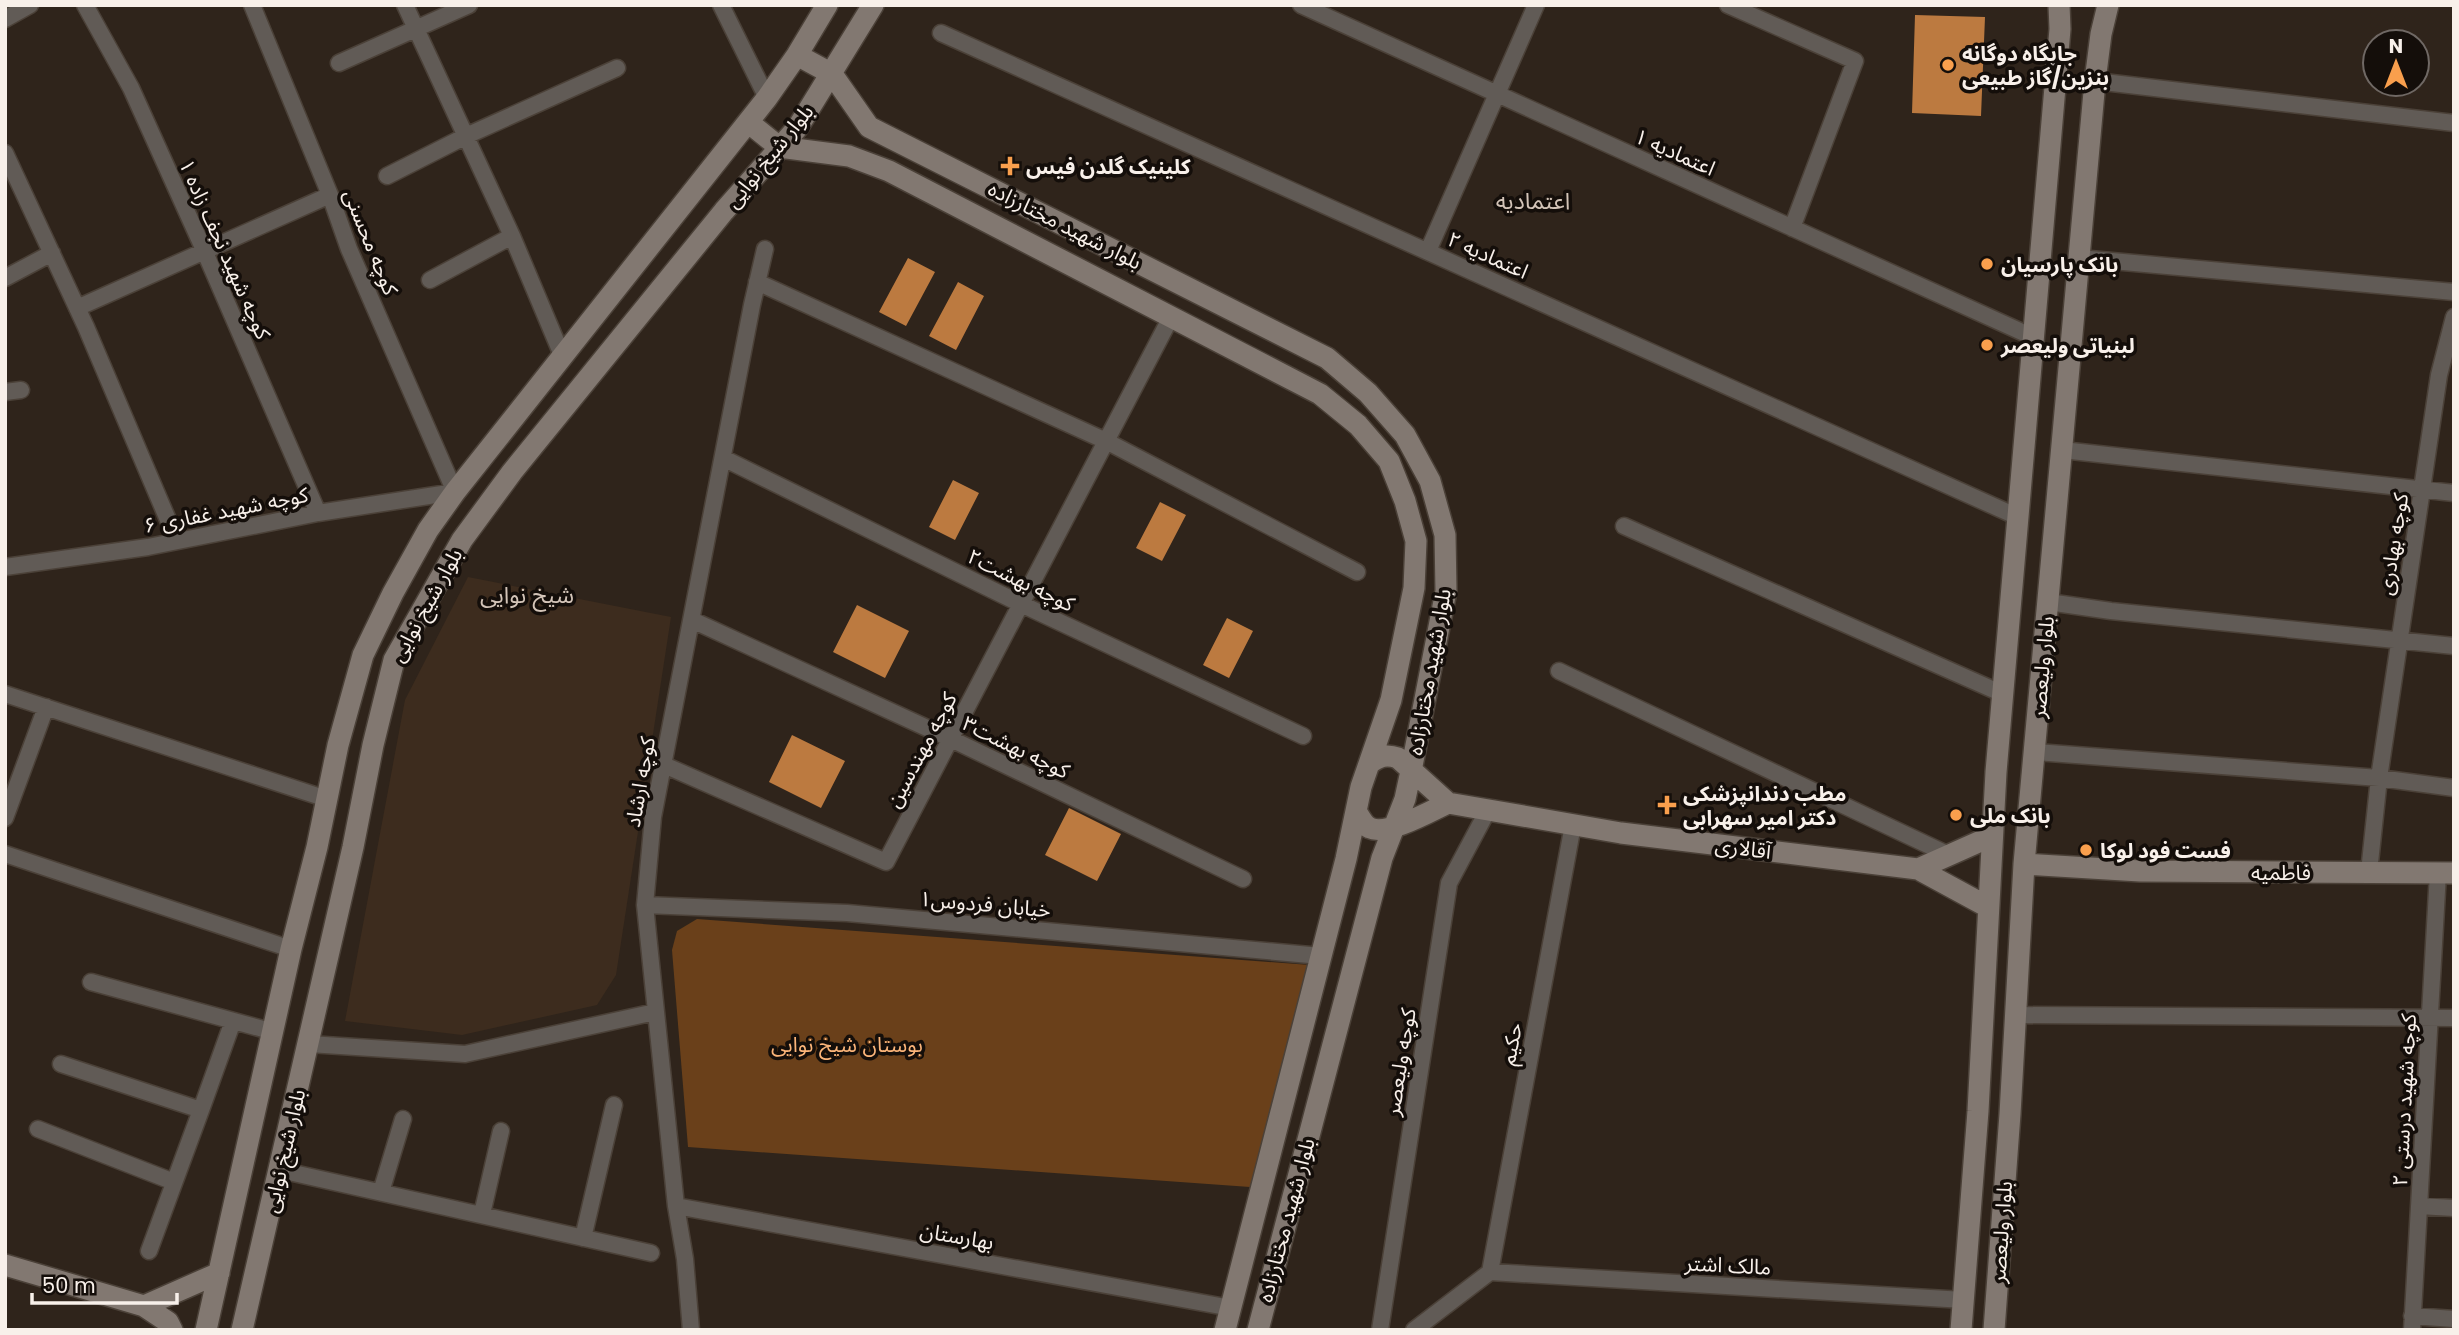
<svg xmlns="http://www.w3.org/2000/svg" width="2459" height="1335" font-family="Poppins,'Noto Sans Arabic',sans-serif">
<rect width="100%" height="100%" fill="#2f241b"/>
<path fill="#3d2c1e" d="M468,577L671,617L616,975L597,1005L462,1035L345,1021L405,700Z"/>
<path fill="#6a401a" d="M697,919L1310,965L1250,1187L688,1147L672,950L677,931Z"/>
<path fill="#bc7a40" d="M1915,15L1985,17L1981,116L1912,113Z
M908,258L935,272L906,326L879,312Z
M958,282L984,296L956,350L929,336Z
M953,480L979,493L955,540L929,527Z
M1160,502L1186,515L1162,561L1136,548Z
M857,605L909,631L885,678L833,652Z
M1227,618L1253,631L1229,678L1203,665Z
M792,735L845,761L821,808L769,782Z
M1069,808L1121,834L1097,881L1045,855Z"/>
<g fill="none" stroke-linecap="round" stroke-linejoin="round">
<defs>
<path id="street" d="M85,5L131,88L204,250L318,513
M405,5L512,236L562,355
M721,5L767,98
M1301,5L2033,337
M1728,5L1855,61L1792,228
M5,19L30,5
M941,33L2018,517
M339,63L469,5
M2095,81L2454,123
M5,153L86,327L177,541
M387,176L466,136L617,68
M1428,251L1536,5
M2079,258L2454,292
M5,278L52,253
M430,280L512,236
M757,282L1106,441L1357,572
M77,308L330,195
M5,392L21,390
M2062,450L2454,493
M723,458L1021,604L1303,736
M1624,526L2003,694
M5,567L148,547L318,513L455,492L349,249L330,195L252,5
M2048,602L2111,611L2454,646
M692,620L951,739L1243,879
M1559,671L1949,855
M5,694L327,799
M2036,752L2379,778L2454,788
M664,765L886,862L1171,317
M5,818L46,707
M5,854L291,949
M2369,872L2379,778L2439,375L2454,317
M645,905L847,913L1321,956
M91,982L274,1032
M2014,1015L2454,1018
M309,1044L465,1054L655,1012
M61,1064L201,1110L233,1021
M38,1129L174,1182
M280,1170L651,1253
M381,1192L403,1119
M676,1206L1231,1308
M2419,1206L2454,1208
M482,1214L501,1131
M583,1238L614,1105
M149,1251L201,1110
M1490,1272L1964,1300
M1490,1272L1573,825
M2412,1316L2454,1319
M691,1330L685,1259L676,1206L645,905L653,817L752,305L765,249
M1380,1330L1449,883L1488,810
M1414,1330L1490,1272
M2412,1330L2438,873"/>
<path id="secondary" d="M797,55L832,74L869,127L1327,358L1368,393L1405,435L1430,481L1445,535L1446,591L1411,771L1405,799L1382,858L1258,1330
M748,122L779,147L849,156L889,171L1320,394L1358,425L1389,461L1405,501L1416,541L1414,588L1391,700L1361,787L1346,859L1225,1330
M1369,764C1379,756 1386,754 1398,758L1448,803
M1448,803L1621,833L1918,869L1992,836
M1356,811C1360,817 1363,825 1370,828C1387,836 1431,811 1448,803
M2024,864L2140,871L2454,873
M1918,869L1988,907
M5,1265L144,1306L168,1322L172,1330
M144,1306L219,1273
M206,1330L291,949L317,847L338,745L363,655L393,593L428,530L455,492L767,98L797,55L827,5
M242,1330L353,847L373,745L394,660L462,540L512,472L724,211L798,127L873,5
M1961,1330L1978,1111L1996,772L2060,29L2059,5
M1994,1330L2010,1114L2024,864L2095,81L2101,34L2108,5"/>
</defs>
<use href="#street" stroke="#4b4138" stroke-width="19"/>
<use href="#secondary" stroke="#4b4138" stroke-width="24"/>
<use href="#street" stroke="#615b56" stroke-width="16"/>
<use href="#secondary" stroke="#827871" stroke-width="21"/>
</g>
<g fill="#f99f4d" stroke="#140e0a" stroke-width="2.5">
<circle cx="1948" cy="65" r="7"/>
<path d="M1006.5 155.5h7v7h7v7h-7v7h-7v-7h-7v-7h7z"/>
<circle cx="1987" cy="264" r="7"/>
<circle cx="1987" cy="345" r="7"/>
<path d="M1663.5 794.5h7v7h7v7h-7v7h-7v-7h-7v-7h7z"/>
<circle cx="1956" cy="815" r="7"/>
<circle cx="2086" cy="850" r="7"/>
</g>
<g text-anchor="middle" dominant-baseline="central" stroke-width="7" stroke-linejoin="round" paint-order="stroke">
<g font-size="21" font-weight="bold" fill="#f8f0ea" stroke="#140e0a" text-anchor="start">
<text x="1962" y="53">جایگاه دوگانه<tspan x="1962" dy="24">بنزین/گاز طبیعی</tspan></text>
<text x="1026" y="166">کلینیک گلدن فیس</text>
<text x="2001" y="264">بانک پارسیان</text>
<text x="2001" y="345">لبنیاتی ولیعصر</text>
<text x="1683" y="793">مطب دندانپزشکی<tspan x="1683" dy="24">دکتر امیر سهرابی</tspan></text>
<text x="1970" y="815">بانک ملی</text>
<text x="2100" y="850">فست فود لوکا</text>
</g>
<g font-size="21" fill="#f8f0ea" stroke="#140e0a">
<text transform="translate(1675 152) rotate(24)">اعتمادیه ۱</text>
<text transform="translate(769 156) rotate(-51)">بلوار شیخ نوایی</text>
<text transform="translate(1065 225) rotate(27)">بلوار شهید مختارزاده</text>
<text transform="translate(371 242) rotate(68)">کوچه محسنی</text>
<text transform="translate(225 249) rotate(66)">کوچه شهید نجف زاده ۱</text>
<text transform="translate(1488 255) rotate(24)">اعتمادیه ۲</text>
<text transform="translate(226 510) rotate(-11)">کوچه شهید غفاری ۶</text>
<text transform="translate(2393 544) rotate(-81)">کوچه بهادری</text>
<text transform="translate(1021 580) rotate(26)">کوچه بهشت۲</text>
<text transform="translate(426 605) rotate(-61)">بلوار شیخ نوایی</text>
<text transform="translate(2042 667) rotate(-85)">بلوار ولیعصر</text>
<text transform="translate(1429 672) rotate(-80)">بلوار شهید مختارزاده</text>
<text transform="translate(1016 747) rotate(26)">کوچه بهشت۳</text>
<text transform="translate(921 750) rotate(-62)">کوچه مهندسین</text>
<text transform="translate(640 782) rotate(-80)">کوچه ارشاد</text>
<text transform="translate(1743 848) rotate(7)">آقالاری</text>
<text x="2281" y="872">فاطمیه</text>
<text transform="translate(985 904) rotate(5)">خیابان فردوس۱</text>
<text transform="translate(1511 1044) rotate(-79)">حکیم</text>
<text transform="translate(1400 1062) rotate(-81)">کوچه ولیعصر</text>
<text transform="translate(2404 1100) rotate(-87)">کوچه شهید درستی ۲</text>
<text transform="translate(284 1151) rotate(-77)">بلوار شیخ نوایی</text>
<text transform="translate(1286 1220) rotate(-75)">بلوار شهید مختارزاده</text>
<text transform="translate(2001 1232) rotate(-86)">بلوار ولیعصر</text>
<text transform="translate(957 1236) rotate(10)">بهارستان</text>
<text transform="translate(1728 1265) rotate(3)">مالک اشتر</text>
</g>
<g font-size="21" fill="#fcb579" stroke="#140e0a">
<text x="847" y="1044">بوستان شیخ نوایی</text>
</g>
<g font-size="23" fill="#d3c4b8" stroke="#140e0a">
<text x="1533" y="201">اعتمادیه</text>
<text x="527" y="595">شیخ نوایی</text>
</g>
</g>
<rect width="2459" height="1335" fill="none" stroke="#f8f0ea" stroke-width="14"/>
<g transform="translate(2396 63)"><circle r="33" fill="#140e0a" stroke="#6f6864" stroke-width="2"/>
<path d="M0-5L12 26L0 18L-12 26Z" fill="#f99f4d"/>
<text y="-10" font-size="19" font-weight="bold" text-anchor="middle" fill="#f8f0ea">N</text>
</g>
<path d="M32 1293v10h145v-10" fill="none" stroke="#f8f0ea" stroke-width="3.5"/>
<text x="42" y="1293" font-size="21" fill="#f8f0ea" stroke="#140e0a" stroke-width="5" paint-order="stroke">50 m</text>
</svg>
